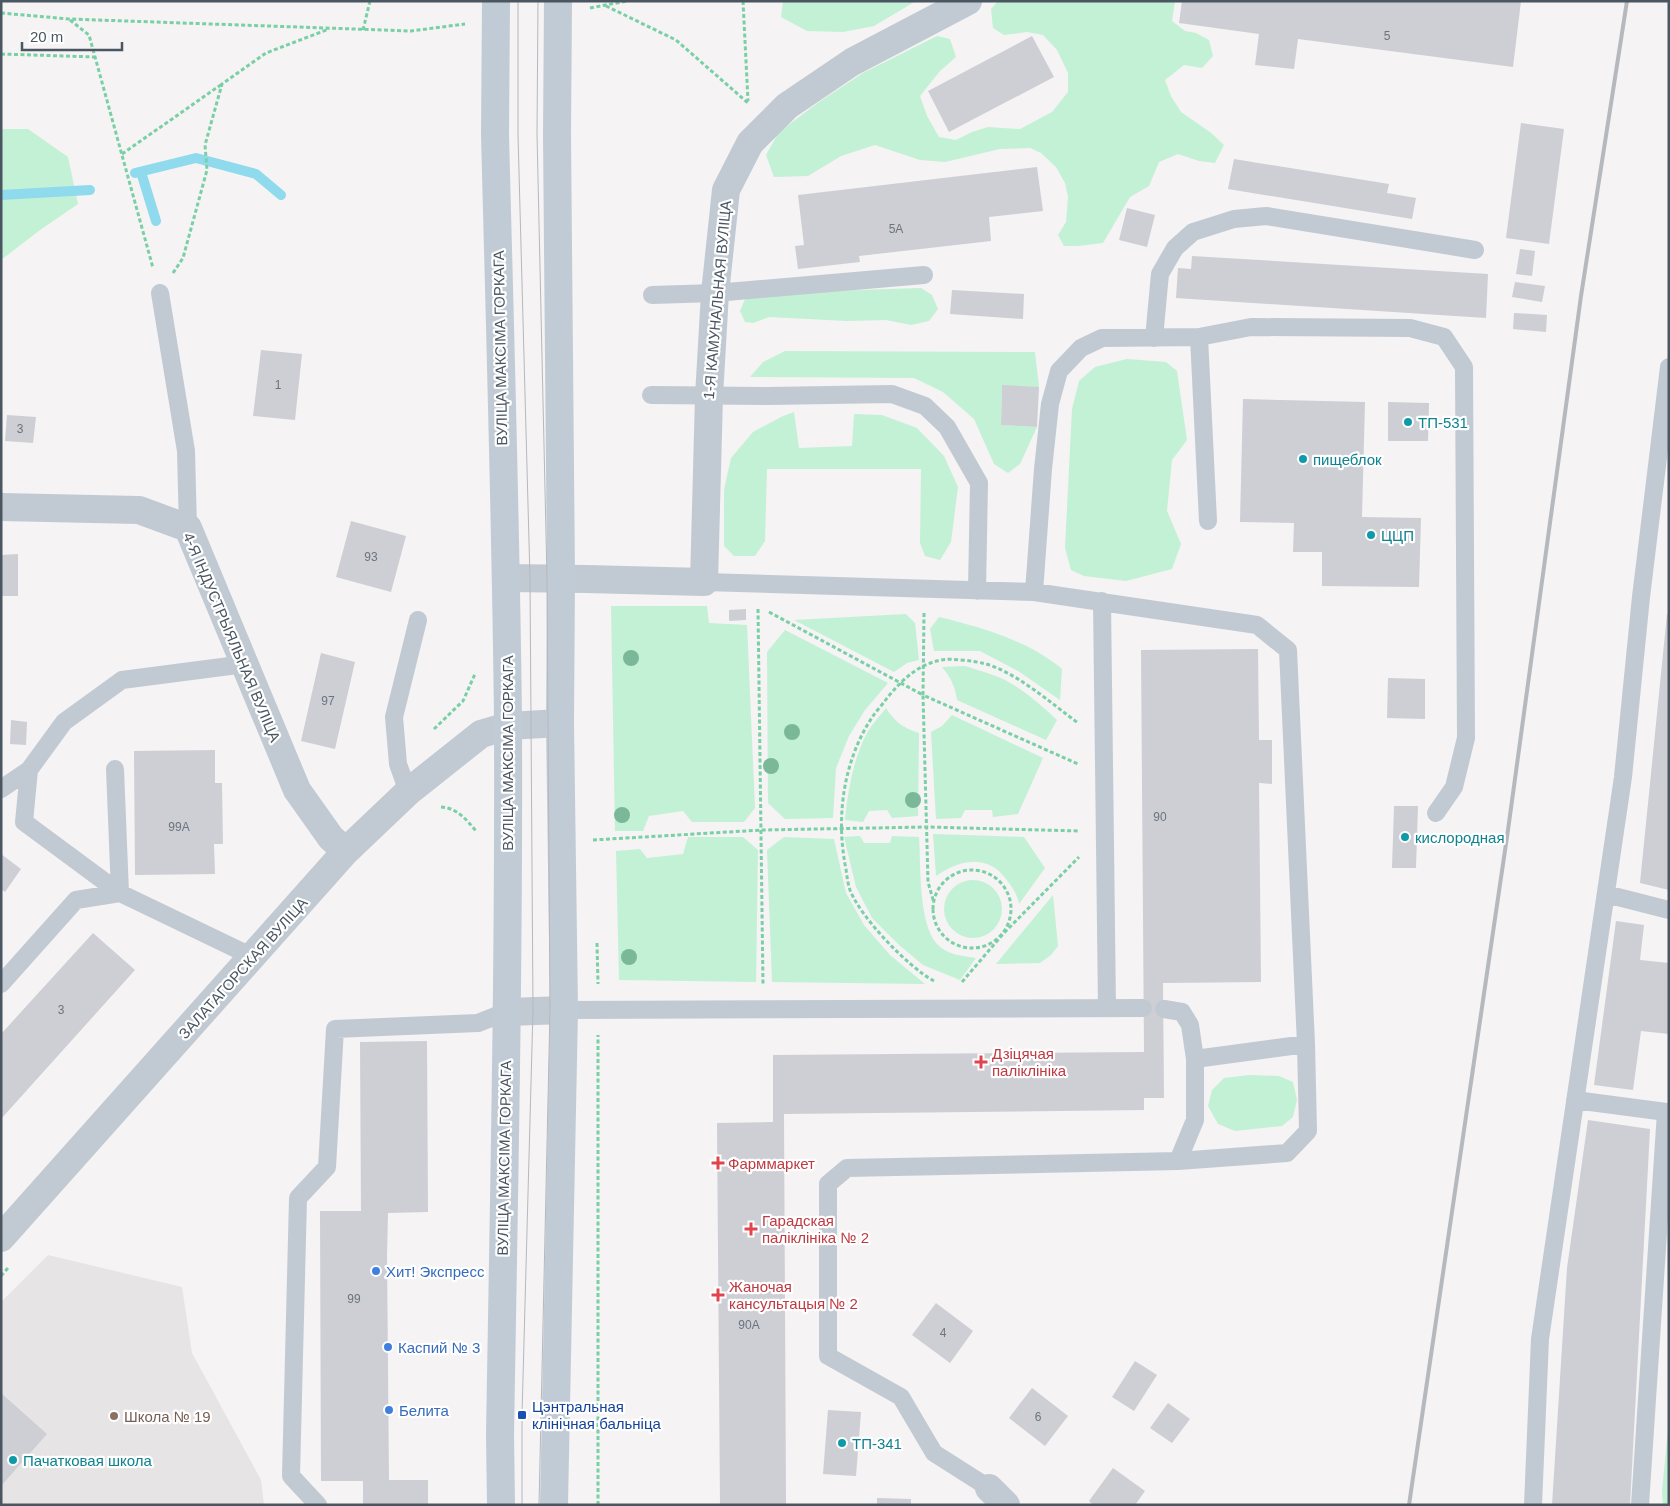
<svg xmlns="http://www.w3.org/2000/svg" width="1670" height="1506" font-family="Arial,sans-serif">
<rect width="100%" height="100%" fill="#f5f3f3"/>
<path fill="#e6e4e5" d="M48,1255L182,1287L192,1353L261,1480L264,1505H1V1302Z"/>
<path fill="#c3f1d5" d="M783,1H916L874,26L843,32L807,31L781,17Z
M998,1H1175L1172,21L1185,31L1196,33L1209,40L1213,56L1202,68L1184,65L1165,80L1171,96L1181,112L1210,132L1224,145L1215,163L1199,161L1178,154L1159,162L1149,186L1130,197L1103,243L1078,246H1064L1058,235L1066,222L1068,197L1065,183L1056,167L1041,153L1030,148L1000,149L945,162L920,160L875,145L841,156L808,176L774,177L766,155L779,132L819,102L863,73L937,36L950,39L956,57L940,71L920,96L927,116L939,137L956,140L972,132L988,127L1020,129L1052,112L1068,92V73L1057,50L1043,35L1027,32L1004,35L993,28L991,9Z
M1,129H28L68,157L78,204L40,230L1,260Z
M921,288L932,295L938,309L929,321L911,325L886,320L847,321L769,317L753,323L745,322L740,311L746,297L760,293Z
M785,351L1035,352L1039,387L1002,386L1001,425L1037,427L1020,464L1008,473L994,464L974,419L943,392L914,378L750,377L763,362Z
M1127,359L1166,362L1177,371L1187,440L1172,460L1167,511L1181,544L1172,569L1126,581L1084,576L1071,570L1065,548L1072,409L1079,381L1095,367Z
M794,412L799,448L852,446L854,414L882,415L917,428L944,456L958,487L951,542L940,560L925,556L920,543L921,469H767L765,541L755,556H734L724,546V490L731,458L753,432L781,417Z
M611,606H707L709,623L747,625L755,808L744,822H692L683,811L649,816L643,831H615Z
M906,614L915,623L919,660L907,663L894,672L794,620Z
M939,617C981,627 1029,641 1062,669L1060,700L1018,671L980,651H934L930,629Z
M785,630L888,683L865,710L849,736L836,768L833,818L785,819L768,803L767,652Z
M965,666C980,671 998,675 1012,684C1029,694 1043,707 1057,720L1046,740L957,700C955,686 951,678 942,667Z
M886,708C895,722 903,728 919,733L918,816L892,818L887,810L869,811L863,822L845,820C848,790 853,760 867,733C872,724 880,716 886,708Z
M952,715L1043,758L1018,814L993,817L992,810H965L961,818L936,819L931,732L942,726Z
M933,834L1024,837L1045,868L1019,904C1017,893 1012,887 1006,879C987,853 959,860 936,876Z
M860,836L864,843H890L892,836L919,837C921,865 918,923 937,944C947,955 963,956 976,958L960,980L923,965L899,945L872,918L856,887L844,837Z
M688,837H743L758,850L756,982L619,980L616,851L640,849L647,858L683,854Z
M784,837L834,839L846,893L864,925L890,955L925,984L772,982L767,850Z
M944 909a29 29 0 1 1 58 0a29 29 0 1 1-58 0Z
M1053,895L1058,946L1051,955L1040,963L996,964Z
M1249,1075L1279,1076L1293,1082L1297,1100L1293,1117L1282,1126L1235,1131L1218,1124L1208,1106L1212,1090L1224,1078Z
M1669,1419V1505H1663L1662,1491Z"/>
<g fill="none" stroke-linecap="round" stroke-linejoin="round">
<path stroke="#90daee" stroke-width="10" d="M141,172L156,221
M135,173L196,158L256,174L281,195
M1,195L90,190"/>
</g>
<path fill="#cdcfd5" d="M1182,1H1521L1513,67L1298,39L1294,69L1255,65L1259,34L1179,23Z
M1032,36L1054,77L949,132L928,91Z
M1521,123L1564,129L1549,244L1506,238Z
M1234,159L1389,184L1387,193L1416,198L1412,219L1228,189Z
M1037,167L1043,211L989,217L991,241L859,256L860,262L798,269L795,246L804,245L798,195Z
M1127,208L1155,215L1147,247L1119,240Z
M1520,249L1535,251L1532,276L1516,274Z
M1192,256L1488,274L1486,318L1176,298L1178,268L1191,269Z
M1515,282L1545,286L1542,302L1512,297Z
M952,290L1024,294L1023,319L950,314Z
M1514,313L1547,315L1546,332L1513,329Z
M261,350L302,354L295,420L253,416Z
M1002,385L1039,387L1037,427L1001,425Z
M1243,399L1365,402L1362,517L1421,518L1419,587L1322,586V552H1293L1294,523L1240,522Z
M1388,402L1429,403L1428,441H1388Z
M7,415L36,417L33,443L5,441Z
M351,521L406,536L391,592L336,577Z
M18,554V596H1V555Z
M746,609V620L729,621V610Z
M1667,614H1669V890L1640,883Z
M1258,649L1259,740H1272V784L1259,783L1261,982L1163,983L1164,1098H1144V1110L784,1114L786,1505H720L717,1123L773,1122V1055L1144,1052L1141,650Z
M321,653L355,662L335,749L301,741Z
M1388,678L1425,679V719L1387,718Z
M11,720L27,722L26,745L10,744Z
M215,750V783H222L223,844H214L215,874L135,875L134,751Z
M1394,806H1418L1416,868H1392Z
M1,854L21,869L5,892L1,889Z
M1616,921L1644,925L1640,960L1669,963V1034L1641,1031L1633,1090L1594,1085Z
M93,933L135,970L1,1119V1034Z
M427,1041L428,1212L388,1213L387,1256L389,1480H428V1505H363V1481H321L320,1211H361L360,1042Z
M1588,1120L1650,1129L1630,1505H1552L1567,1268Z
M936,1303L973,1331L950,1363L912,1335Z
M1135,1361L1157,1375L1134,1411L1112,1397Z
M1032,1388L1068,1416L1045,1446L1009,1418Z
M1,1393L47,1434L1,1486Z
M1168,1403L1190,1419L1172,1443L1150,1428Z
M828,1410L861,1412L856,1476L823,1474Z
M1113,1468L1145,1491L1135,1505H1093L1089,1501Z
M877,1498L911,1499V1505H877Z"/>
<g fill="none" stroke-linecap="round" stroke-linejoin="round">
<path stroke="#7ad0a6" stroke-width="3" stroke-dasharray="4 2.5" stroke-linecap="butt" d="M743,1L748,101
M606,6L676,40L748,103
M590,8L627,1
M1,13L69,19L411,31L465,24
M70,20L89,35L153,268
M363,30L370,1
M1,54L95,57
M122,154L222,84
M173,273L183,258L207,170L205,145L222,84L266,53L329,29
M758,609L763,985
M769,612L923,695L928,882L934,903
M924,613L923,695L1078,764
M434,729L463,701L475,674
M441,807C457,808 466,819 476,831
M593,840L762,830L927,827L1079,831
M933 909a39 39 0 1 1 78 0a39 39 0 1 1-78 0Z
M597,943L598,984
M934,981C908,967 861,918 850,890C847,882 847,873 845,864C836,814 844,759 873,716C877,710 883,704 887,698C902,680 917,665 941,660C951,658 973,661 982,663C1014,670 1052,704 1078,723
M962,982L1003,934L1079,857
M1,1276L8,1268
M598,1505V1035"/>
<path stroke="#c1cad2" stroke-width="18" d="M160,293L186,451L188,528
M652,295L715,293L924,275
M1199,337L1251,327L1410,328L1444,337L1464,367L1466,738L1454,787L1436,813
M1154,338L1160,274L1175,248L1193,232L1234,219L1266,216L1475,250
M651,395L768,396L892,394L925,406L947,427L979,483L977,591
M704,582L1034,592L1257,625L1288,650L1306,1044
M1034,592L1043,469L1050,404L1059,371L1081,348L1102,338L1199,337L1208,521
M1102,601L1107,1008
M115,769L120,893
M1,789L29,770
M408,792L398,764L394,717L418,620
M120,893L24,822L29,770L64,722L122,680L245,664
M1606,894L1669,910
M1,984L76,900L120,893L253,957
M1164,1009L1182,1012L1190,1025L1195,1059V1120L1178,1161
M564,1010L1143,1008
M1575,1100L1666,1112L1640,1505
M989,1488L934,1453L901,1397L828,1356V1184L847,1168L1178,1161L1287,1153L1308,1131L1306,1044L1195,1059
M318,1505L291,1476L298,1198L327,1167L335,1029L478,1023L506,1012
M1533,1505L1540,1339L1623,777L1641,597L1669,367"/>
<path stroke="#c1cad2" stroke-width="28" d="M1,507L139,510L188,528L297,790L331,838L346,851
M506,578L586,579L704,582L709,396L715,293L726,190L750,143L787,106L852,62L968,1
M506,1012L564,1010
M1,1238L346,851L408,792L481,734L508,726L560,723
M989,1488L1006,1505"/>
<path stroke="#c1cbd6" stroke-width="28" d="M495,134C500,330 506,527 508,723C509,960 504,1198 500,1435L501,1505
M554,1505L564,1010L560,723L561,578L557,135"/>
<path stroke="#b5b8bd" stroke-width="1" d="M518,1V135L530,578L533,1010L522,1415V1505
M538,1L537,134L547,578L550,1010L539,1505"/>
<path stroke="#b5b8bd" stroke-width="4" d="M1409,1505L1508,830L1581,296L1627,1"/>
<path stroke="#c1cbd6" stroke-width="28" d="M495,134L496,1
M557,135L558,1"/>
</g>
<g fill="#7bb799">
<circle cx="631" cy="658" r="8"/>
<circle cx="792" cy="732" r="8"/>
<circle cx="771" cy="766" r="8"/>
<circle cx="913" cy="800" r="8"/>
<circle cx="622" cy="815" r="8"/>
<circle cx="629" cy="957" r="8"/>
</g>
<g fill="#0f9aa8" stroke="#fff" stroke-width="2">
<circle cx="1408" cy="422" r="5"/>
<circle cx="1303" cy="459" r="5"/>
<circle cx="1371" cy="535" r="5"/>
<circle cx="1405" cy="837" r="5"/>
<circle cx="842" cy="1443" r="5"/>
<circle cx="13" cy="1460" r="5"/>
</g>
<g fill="#e0444e" stroke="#fff" stroke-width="2">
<path d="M978.5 1054.5h5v5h5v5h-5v5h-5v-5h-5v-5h5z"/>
<path d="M715.5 1155.5h5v5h5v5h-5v5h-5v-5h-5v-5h5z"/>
<path d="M748.5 1221.5h5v5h5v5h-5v5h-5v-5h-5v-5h5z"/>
<path d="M715.5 1287.5h5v5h5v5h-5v5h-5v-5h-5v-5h5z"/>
</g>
<g fill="#3f7fe0" stroke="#fff" stroke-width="2">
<circle cx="376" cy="1271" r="5"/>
<circle cx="388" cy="1347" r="5"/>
<circle cx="389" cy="1410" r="5"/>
</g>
<rect fill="#1a4fb4" stroke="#fff" stroke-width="2" x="517" y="1410" width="10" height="10" rx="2.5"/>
<circle fill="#8d6e63" stroke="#fff" stroke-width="2" cx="114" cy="1416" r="5"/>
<g text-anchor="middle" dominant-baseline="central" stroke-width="4.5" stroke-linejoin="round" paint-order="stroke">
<g font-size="12" fill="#6b747e">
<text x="1387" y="36">5</text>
<text x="896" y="229">5А</text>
<text x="278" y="385">1</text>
<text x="20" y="429">3</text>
<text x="371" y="557">93</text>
<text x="328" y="701">97</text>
<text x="1160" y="817">90</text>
<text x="179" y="827">99А</text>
<text x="61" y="1010">3</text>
<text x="354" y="1299">99</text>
<text x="749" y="1325">90А</text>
<text x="943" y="1333">4</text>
<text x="1038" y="1417">6</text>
</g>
<g font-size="15" fill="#4a5661" stroke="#fff">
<text transform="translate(717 300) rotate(-85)">1-Я КАМУНАЛЬНАЯ ВУЛІЦА</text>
<text transform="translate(500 348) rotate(-91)">ВУЛІЦА МАКСІМА ГОРКАГА</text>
<text transform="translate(232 637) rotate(67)">4-Я ІНДУСТРЫЯЛЬНАЯ ВУЛІЦА</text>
<text transform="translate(507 753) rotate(-90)">ВУЛІЦА МАКСІМА ГОРКАГА</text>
<text transform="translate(243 968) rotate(-48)">ЗАЛАТАГОРСКАЯ ВУЛІЦА</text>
<text transform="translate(504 1158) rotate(-89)">ВУЛІЦА МАКСІМА ГОРКАГА</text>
</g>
<g font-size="15" fill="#0d838f" stroke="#fff" text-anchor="start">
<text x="1418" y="422">ТП-531</text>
<text x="1313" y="459">пищеблок</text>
<text x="1381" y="535">ЦЦП</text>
<text x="1415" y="837">кислородная</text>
<text x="852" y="1443">ТП-341</text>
<text x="23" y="1460">Пачатковая школа</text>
</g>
<g font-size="15" fill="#be3a42" stroke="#fff" text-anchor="start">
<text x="992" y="1053">Дзіцячая<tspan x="992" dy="17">паліклініка</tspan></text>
<text x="728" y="1163">Фарммаркет</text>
<text x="762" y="1220">Гарадская<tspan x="762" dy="17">паліклініка № 2</tspan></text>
<text x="729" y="1286">Жаночая<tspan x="729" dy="17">кансультацыя № 2</tspan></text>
</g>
<g font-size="15" fill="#366cbe" stroke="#fff" text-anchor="start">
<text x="386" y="1271">Хит! Экспресс</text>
<text x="398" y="1347">Каспий № 3</text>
<text x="399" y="1410">Белита</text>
</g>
<g font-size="15" fill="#164399" stroke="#fff" text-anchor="start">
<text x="532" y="1406">Цэнтральная<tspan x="532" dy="17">клінічная бальніца</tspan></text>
</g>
<g font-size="15" fill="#785e54" stroke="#fff" text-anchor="start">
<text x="124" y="1416">Школа № 19</text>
</g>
</g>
<rect width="1670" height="1506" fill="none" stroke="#4a5661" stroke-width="5"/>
<path d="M22 42v8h100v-8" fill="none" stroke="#4a5661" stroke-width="2.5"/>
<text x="30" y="42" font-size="15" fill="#4a5661" stroke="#ffffff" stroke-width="4" paint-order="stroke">20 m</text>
</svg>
